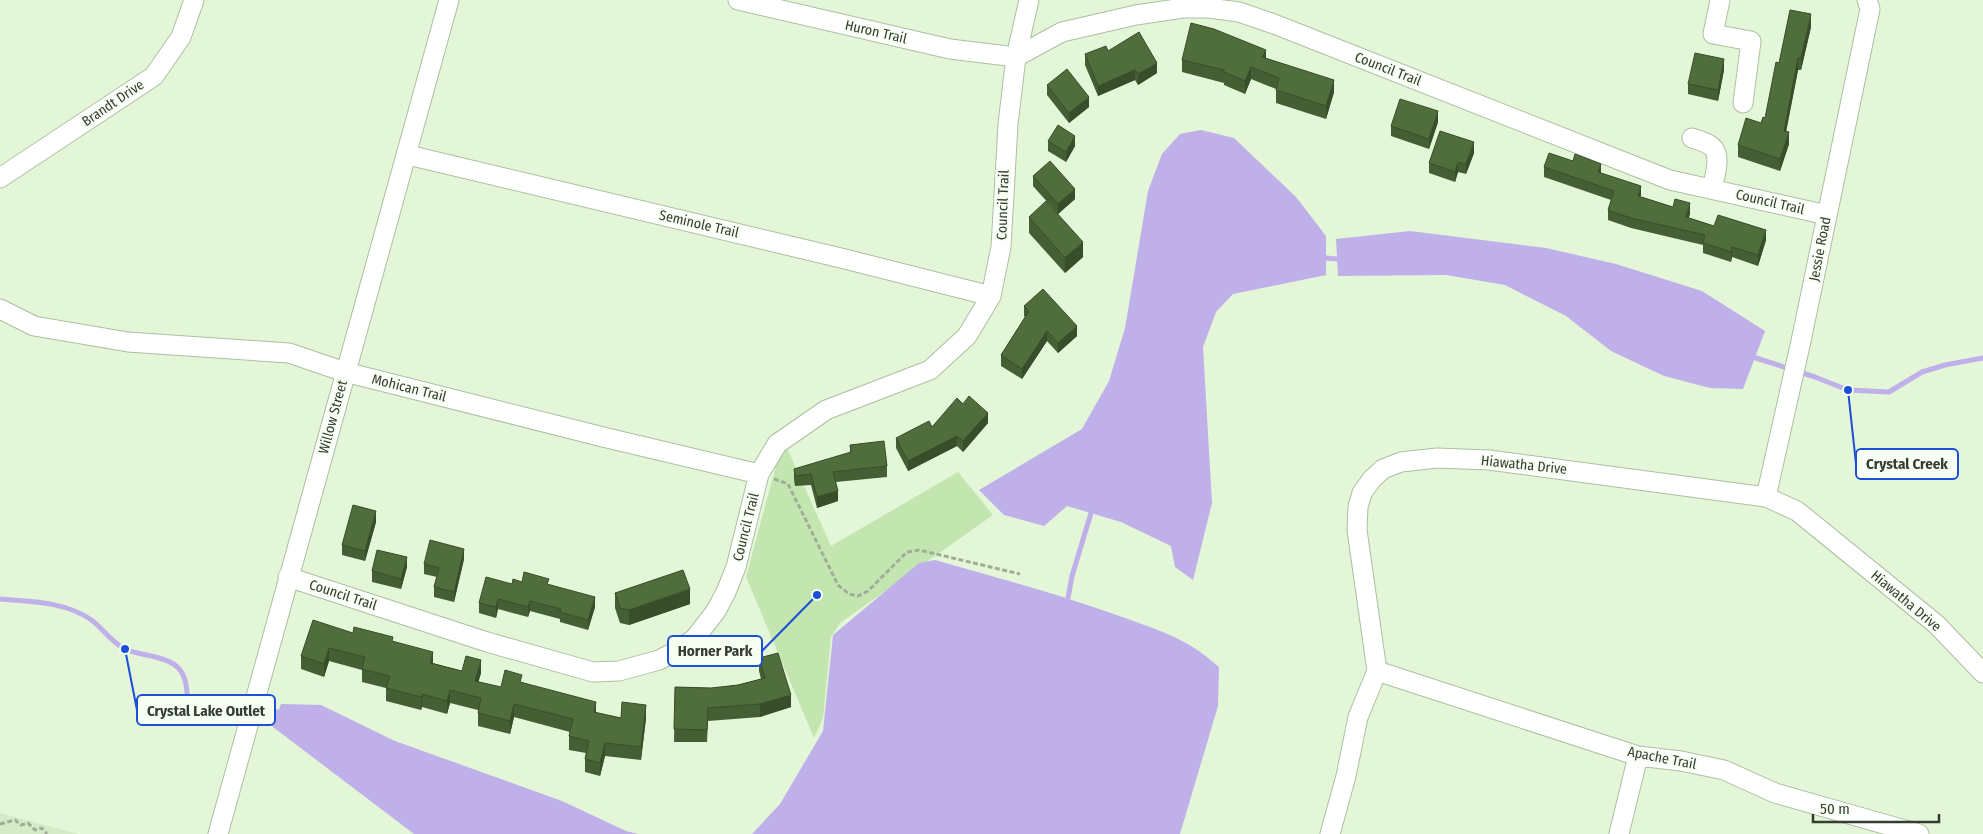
<svg xmlns="http://www.w3.org/2000/svg" width="1983" height="834" font-family="'Fira Sans Condensed',sans-serif">
<rect width="100%" height="100%" fill="#e3f6d8"/>
<path fill="#d5ebc8" d="M0,813L79,834H0Z"/>
<path fill="#c3e5af" d="M787,448L831,546L958,472L993,515L840,623L831,637L823,718L814,738L746,577L777,462Z"/>
<path fill="#bfb0ea" d="M1201,130L1234,138L1296,197L1326,236V275L1233,294L1216,312L1203,347L1212,503L1193,580L1175,567L1171,546L1121,522L1067,506L1044,526L1004,515L979,490L1082,429L1109,381L1125,328L1148,191L1162,154L1180,134Z
M1410,231L1546,248L1616,264L1702,291L1765,331L1743,389L1710,388L1664,376L1611,351L1566,316L1505,285L1446,275L1338,276L1336,239Z
M935,560C994,577 1053,592 1111,613C1152,628 1185,636 1219,667L1218,706L1180,834H752L780,804L823,731L833,635L919,563Z
M281,704L321,705L395,741L562,801L626,831L638,834H414L269,724L278,712Z"/>
<g fill="none" stroke-linecap="round" stroke-linejoin="round">
<path stroke="#bfb0ea" stroke-width="5" d="M1326,258L1337,259
M1756,358L1815,377L1848,390L1889,392L1922,372L1945,365L1983,358
M1068,598L1072,576L1091,513
M0,599C30,602 63,601 90,619C102,627 111,642 125,649C142,657 175,655 183,675C187,682 187,694 188,702L215,709L278,712"/>
<defs>
<path id="minor" d="M738,0L950,49L1016,57
M1720,0L1713,34L1751,41L1743,103
M1016,57L1062,32L1136,15L1183,8H1209L1239,12L1274,24L1670,180L1827,215
M1692,138C1698,140 1706,142 1711,146C1723,155 1714,177 1712,189
M408,155L845,259L991,296
M0,178L154,76L181,37L194,0
M0,309L34,326L128,342L289,353L345,372L603,437L759,474
M1766,497L1801,341L1870,9L1867,0
M288,577L487,642L593,672L619,671L659,660L679,650L695,638L716,611L726,592L736,567L759,474L777,444L826,410L930,370L967,336L991,296L1001,247L1008,124L1016,57L1029,0
M1377,671L1638,756L1681,761L1724,770L1775,793L1919,834
M218,834L449,0
M1330,834L1346,776L1358,717L1377,671L1357,530L1358,507L1362,493L1372,479L1383,469L1401,462L1437,458L1489,460L1766,497L1797,511L1936,624L1983,673
M1619,834L1638,756"/>
</defs>
<use href="#minor" stroke="#acbfa2" stroke-width="21"/>
<path stroke="#a0ae97" stroke-width="3" stroke-dasharray="5 2.5" stroke-linecap="butt" d="M774,479L788,484L838,585L849,594L858,596L868,591L907,552L919,550L1020,574
M0,824L15,820L21,825L28,823L35,830L42,828L47,834"/>
<use href="#minor" stroke="#fff" stroke-width="19"/>
</g>
<path fill="#455f34" d="M1811,27L1801,70H1798L1786,131L1789,144L1780,171L1738,157V145L1761,123L1765,118Z
M1108,51L1157,73L1138,85L1135,80L1098,96L1085,65V54Z
M1266,58L1334,92L1326,119L1276,103V89L1251,79L1245,94L1224,85V83L1182,72V60Z
M1724,70L1718,101L1688,94V84Z
M1047,85L1089,107L1069,123L1047,95Z
M1438,122L1429,149L1391,136V126Z
M1048,141L1075,146L1066,162L1048,151Z
M1474,153L1466,174L1458,172L1455,182L1429,173V163Z
M1544,167L1601,173L1641,197L1690,213L1689,218L1714,226L1766,240L1758,266L1732,257L1731,262L1703,253V245L1631,228L1608,220V210L1611,200L1544,177Z
M1033,176L1075,199L1058,214L1033,186Z
M1029,217L1083,257L1065,273L1029,233Z
M1024,306L1077,336L1058,353L1047,341L1022,379L1001,366V355L1025,317L1024,316Z
M963,404L988,423L963,452L957,446L908,471L896,448V438L932,427Z
M850,445L887,466V477L836,482L838,501L817,508L811,485L795,486L794,480V469L850,453Z
M376,522L365,561L342,555V545Z
M464,559L454,602L434,597V587L437,577L424,574V564Z
M407,567L401,589L372,582V571Z
M522,582L549,585L595,607L588,630L560,622V619L530,611L528,617L498,609L496,618L479,613V603Z
M615,593L690,604L629,625L620,623L615,608Z
M353,633L393,641L433,663L462,671L481,673L478,682L501,687L522,682L596,713L621,718H646L641,760L605,756L600,776L585,772V759L586,753L569,750V736L570,732L514,717L510,734L478,726V710L450,703L447,714L422,707L421,710L386,701V688L362,682V670L329,661L324,677L301,669V656Z
M759,658L791,707L760,717L708,721L707,742H674L675,687L711,688L738,685L761,679L759,671Z"/>
<path fill="#384d2a" d="M1811,14V27L1801,70V58Z
M1266,50V62L1262,57Z
M1798,58V70L1784,143V131Z
M1724,59V70L1718,101V90Z
M1157,63V73L1138,85V74Z
M1251,67V79L1245,94V81Z
M1135,70V80L1098,96V86Z
M1334,80V92L1326,119V106Z
M1089,97V107L1069,123V113Z
M1438,111V122L1429,149V139Z
M1789,132V144L1780,171V159Z
M1075,136V146L1066,162V152Z
M1474,142V153L1466,174V164Z
M1458,162V172L1455,182V172Z
M1601,164V174L1598,172Z
M1641,186V196H1638Z
M1075,189V199L1058,214V204Z
M1690,203V213L1686,227V217Z
M1766,230V240L1758,266V255Z
M1083,242V257L1065,273V258Z
M1732,247V257L1731,262V252Z
M1077,326V336L1058,353V343Z
M1047,331V341L1022,379V369Z
M988,413V423L963,452V441Z
M957,436V446L908,471V461Z
M838,491V501L817,508V497Z
M376,511V522L365,561V551Z
M464,549V559L454,602V592Z
M407,557V567L401,589V579Z
M690,589V604L629,625V610Z
M595,597V607L588,630V620Z
M498,599V609L496,618V607Z
M530,601V611L528,617V607Z
M329,648V661L324,677V664Z
M433,652V665L430,663Z
M481,660V673L475,694V681Z
M450,690V703L447,714V701Z
M422,694V707L421,710V697Z
M791,695V707L760,717V704Z
M596,702V715L594,712Z
M514,704V717L510,734V721Z
M646,705V718L641,760V747Z
M605,743V756L600,776V763Z"/>
<path fill="#506e3c" stroke="#384d2a" d="M1790,10L1811,14L1801,58H1798L1784,131L1789,132L1780,159L1738,145L1746,118L1761,123L1763,117L1765,118L1776,62L1779,63Z
M1191,23L1214,29L1266,50L1262,57L1334,80L1326,106L1276,90L1279,78L1251,67L1245,81L1224,72V70L1182,60Z
M1139,32L1157,63L1138,74L1135,70L1098,86L1085,54L1106,46L1108,51Z
M1695,53L1724,59L1718,90L1688,84Z
M1067,69L1089,97L1069,113L1047,85Z
M1400,99L1438,111L1429,139L1391,126Z
M1058,125L1075,136L1066,152L1048,141Z
M1440,131L1474,142L1466,164L1458,162L1455,172L1429,163Z
M1549,153L1573,161L1575,154L1601,164L1598,172L1641,186L1638,196L1673,207L1675,199L1690,203L1686,217L1714,226L1718,215L1766,230L1758,255L1732,247L1731,252L1703,243L1705,235L1631,218L1608,210L1614,191L1544,167Z
M1050,161L1075,189L1058,204L1033,176Z
M1046,201L1083,242L1065,258L1029,217Z
M1043,289L1077,326L1058,343L1047,331L1022,369L1001,355L1029,311L1024,306Z
M969,396L988,413L963,441L957,436L908,461L896,438L929,421L932,427L957,398L963,404Z
M884,441L887,466L833,472L838,491L817,497L811,474L795,476L794,469L851,452L850,445Z
M353,505L376,511L365,551L342,545Z
M430,540L464,549L454,592L434,587L439,568L424,564Z
M377,550L407,557L401,579L372,571Z
M683,570L690,589L629,610L620,608L615,593Z
M524,572L549,579L547,584L595,597L588,620L560,612L561,609L530,601L528,607L498,599L496,607L479,603L486,577L512,584L513,579L522,582Z
M313,620L353,633L354,627L393,637L392,641L433,652L430,663L462,671L466,656L481,660L475,681L501,687L505,670L522,675L520,682L596,702L594,712L621,718L622,702L646,705L641,747L605,743L600,763L585,759L589,741L569,736L573,719L514,704L510,721L478,713L481,698L450,690L447,701L422,694L421,697L386,688L390,676L362,669L365,657L329,648L324,664L301,656Z
M778,653L791,695L760,704L708,708L707,730L674,729L675,687L711,688L738,685L765,678L759,658Z"/>
<g text-anchor="middle" dominant-baseline="central" stroke-width="5" stroke-linejoin="round" paint-order="stroke">
<g font-size="14" fill="#353c30" stroke="#f7fff3">
<text transform="translate(876 32) rotate(13)">Huron Trail</text>
<text transform="translate(1388 69) rotate(21)">Council Trail</text>
<text transform="translate(113 103) rotate(-34)">Brandt Drive</text>
<text transform="translate(1770 202) rotate(13)">Council Trail</text>
<text transform="translate(1003 205) rotate(-88)">Council Trail</text>
<text transform="translate(699 224) rotate(13)">Seminole Trail</text>
<text transform="translate(1820 249) rotate(-79)">Jessie Road</text>
<text transform="translate(409 388) rotate(14)">Mohican Trail</text>
<text transform="translate(333 417) rotate(-75)">Willow Street</text>
<text transform="translate(1524 465) rotate(6)">Hiawatha Drive</text>
<text transform="translate(746 527) rotate(-76)">Council Trail</text>
<text transform="translate(343 595) rotate(18)">Council Trail</text>
<text transform="translate(1906 601) rotate(40)">Hiawatha Drive</text>
<text transform="translate(1662 758) rotate(11)">Apache Trail</text>
</g>
</g>
<path fill="none" stroke="#1d4ed8" stroke-width="2" d="M1848 390L1856 464M817 595L762 651M125 649L137 710"/>
<g fill="#1d4ed8" stroke="#f7fff3" stroke-width="2">
<circle cx="1848" cy="390" r="5"/>
<circle cx="817" cy="595" r="5"/>
<circle cx="125" cy="649" r="5"/>
</g>
<g fill="#f7fff3" stroke="#1d4ed8" stroke-width="2">
<rect x="1856" y="449" width="102" height="30" rx="5"/>
<rect x="668" y="636" width="94" height="30" rx="5"/>
<rect x="137" y="695" width="138" height="30" rx="5"/>
</g>
<g font-size="15" text-anchor="middle" font-weight="bold" fill="#353c30">
<text x="1907" y="469">Crystal Creek</text>
<text x="715" y="656">Horner Park</text>
<text x="206" y="716">Crystal Lake Outlet</text>
</g>
<path d="M1813 814v8h126v-8" fill="none" stroke="#353c30" stroke-width="2.5"/>
<text x="1820" y="814" font-size="15" fill="#353c30" stroke="#f7fff3" stroke-width="4" paint-order="stroke">50 m</text>
</svg>
